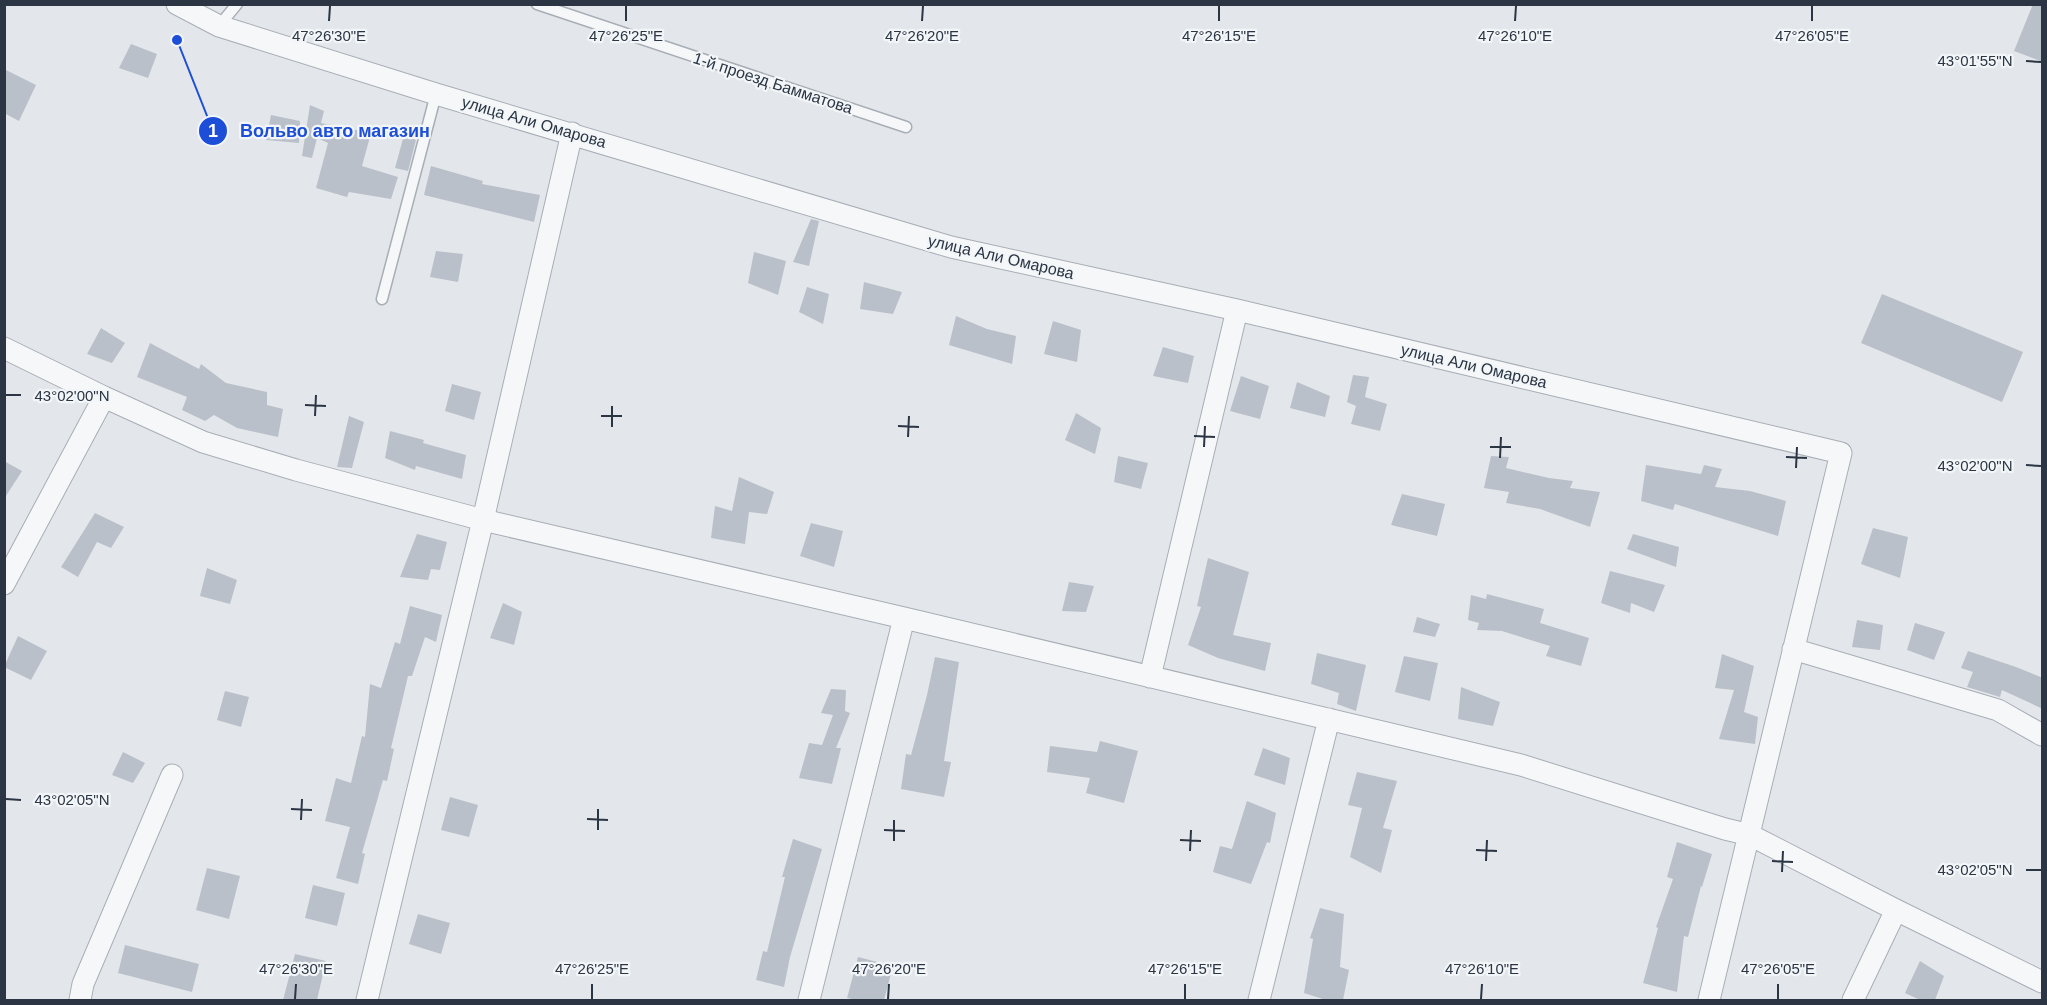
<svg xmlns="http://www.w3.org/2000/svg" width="2047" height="1005" font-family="Arial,sans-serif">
<rect width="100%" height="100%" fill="#e3e7eb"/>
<path fill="#bac0c9" d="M2033,4H2043V62L2014,51Z
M131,44L157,54L148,78L119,68Z
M4,69L36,85L19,121L4,113Z
M310,105L324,111L321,123L371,133L362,166L398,177L391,199L349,192L347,197L316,188L328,143L317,138L312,158L302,156Z
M271,115L300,121L299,143L266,140Z
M404,135L416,140L408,171L395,168Z
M431,166L483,181L482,184L540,195L534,222L424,195Z
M811,219L819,221L809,266L793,262Z
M436,251L463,254L458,282L430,277Z
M754,252L786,261L778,295L748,283Z
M864,282L902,292L893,314L860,309Z
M807,287L829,294L823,324L799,312Z
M1882,294L2023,352L2002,402L1861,343Z
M956,316L987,329L1016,336L1012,364L949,345Z
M1053,321L1081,330L1077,362L1044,354Z
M101,328L125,343L112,363L87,354Z
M150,343L199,369L201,364L226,383L267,392V405L283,409L278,437L237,428L214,415L205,421L182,410L187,397L137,377Z
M1163,347L1194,356L1188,383L1153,376Z
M1353,375L1369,377L1365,397L1387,404L1380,431L1351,424L1356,406L1347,402Z
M1241,376L1269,386L1260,419L1230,411Z
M1297,382L1330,396L1325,417L1290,408Z
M452,384L481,392L474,420L445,411Z
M1076,413L1101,428L1095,454L1065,440Z
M349,416L364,422L352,468L337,467Z
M390,431L424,440L423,443L466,455L462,479L416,466L415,470L385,458Z
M1118,456L1148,463L1141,489L1114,482Z
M1491,456L1509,457L1506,468L1549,478L1573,481L1570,488L1600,492L1590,527L1540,509L1506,503L1509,492L1484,488Z
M4,461L22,471L4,499Z
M1646,465L1701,474L1704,465L1722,469L1715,487L1750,491L1786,501L1778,536L1675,504L1673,510L1641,501Z
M739,477L774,492L767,514L749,512L745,544L711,538L715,506L732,511Z
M1402,494L1445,504L1437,536L1391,525Z
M95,513L124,527L111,548L97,542L78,577L61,567Z
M811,523L843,531L834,567L800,556Z
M1873,528L1908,537L1900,578L1861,564Z
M417,534L447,542L440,570L431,569L428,580L400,577Z
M1633,534L1679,547L1676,567L1627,549Z
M1208,558L1249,572L1233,635L1271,643L1265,671L1218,658L1188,645L1201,607L1197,606Z
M207,568L237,580L230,604L200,596Z
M1610,571L1665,585L1654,612L1631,603L1630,613L1601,603Z
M1069,582L1094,586L1086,612L1062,611Z
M1487,594L1544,609L1540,623L1589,638L1581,666L1546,656L1550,646L1502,631L1477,630L1479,623L1468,620L1471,595L1486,599Z
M503,603L522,612L514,645L490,638Z
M410,606L442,615L436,642L425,637L412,676H408L391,748L394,749L387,781L383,780L362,853L365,854L358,884L336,878L350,827L325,821L336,778L351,783L362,736L365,737L370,684L381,688L395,642L400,644Z
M1417,617L1440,624L1435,637L1413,632Z
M1857,620L1883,625L1880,650L1852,647Z
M1915,623L1945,632L1934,660L1907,650Z
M18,636L47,651L31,680L4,667Z
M1968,651L2016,667L2043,678V709L2002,690L2000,697L1967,687L1973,672L1961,668Z
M1317,653L1366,665L1356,711L1337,704L1339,693L1311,684Z
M1722,654L1754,666L1744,712L1758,717L1755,744L1719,739L1734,690L1715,688Z
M1404,656L1438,663L1430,701L1395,692Z
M935,657L959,662L944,761L951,762L944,797L901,789L906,754L911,755L927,695Z
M1461,687L1500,702L1493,726L1458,719Z
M831,689L846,690L845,711L850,713L836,748H841L832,784L799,778L809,743L822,745L833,715L821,713Z
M225,691L249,697L241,727L217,720Z
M1100,741L1138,751L1124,803L1086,793L1090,778L1047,772L1050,746L1097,752Z
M1263,748L1290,758L1285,785L1254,775Z
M123,752L145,763L133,783L112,775Z
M1357,772L1397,781L1383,828L1392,830L1381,873L1350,857L1362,808L1348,805Z
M450,797L478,805L469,837L441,830Z
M1247,801L1276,813L1270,843L1267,842L1251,884L1213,872L1220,846L1232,849Z
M793,839L822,849L790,957L784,987L756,980L763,951L767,952L785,877H782Z
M1677,842L1712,854L1702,887L1701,886L1688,937L1684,936L1677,992L1643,983L1658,928L1656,927L1673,879L1667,877Z
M207,868L240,876L229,919L196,910Z
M313,885L345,893L337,926L305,918Z
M1320,908L1344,914L1340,967L1349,970L1343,1000H1326L1304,993L1313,939L1310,938Z
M418,914L450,923L441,954L409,944Z
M125,945L199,964L192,992L118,973Z
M295,954L326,961L317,1000H283Z
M858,957L893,966L884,1000H858L847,998Z
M1920,961L1944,976L1935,1000H1920L1905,993Z"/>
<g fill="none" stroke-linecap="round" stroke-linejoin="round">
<defs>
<path id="service" d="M537,4L906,127
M219,26L237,4
M382,299L436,94"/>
<path id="minor" d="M177,4L219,26L436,94L951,247L1237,310L1841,453L1709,1000
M4,348L104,397L203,442L296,470L483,520L904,618L1521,765L1725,829L1750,835L1896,910L2042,982
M4,584L104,397
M1793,649L1998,710L2042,735
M1150,677L1237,310
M80,1000L83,984L172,775
M367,1000L483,520L572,133
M809,1000L904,618
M1259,1000L1329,719
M1853,1000L1896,910"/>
</defs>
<use href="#service" stroke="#a8aeb6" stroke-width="13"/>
<use href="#minor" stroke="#a8aeb6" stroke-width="23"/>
<use href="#service" stroke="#f6f7f9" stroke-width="10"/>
<use href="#minor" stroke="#f6f7f9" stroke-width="21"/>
</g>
<path fill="none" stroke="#2b3544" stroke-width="2" d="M329,21L330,6M626,21V6M922,21L923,6M1219,21V6M1515,21L1516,6M1812,21V6M2026,61L2041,62M6,395H21M305,405L326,406M315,416L316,395M601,416H622M898,426L919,427M612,427V406M1194,436L1215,437M908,437L909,416M1204,447L1205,426M1490,447H1511M1786,457L1807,458M1500,458L1501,437M2026,465L2041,466M1796,468L1797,447M6,799L21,800M291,809L312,810M587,819L608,820M301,820L302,799M598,830V809M884,830L905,831M1180,840L1201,841M894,841V820M1476,850L1497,851M1190,851L1191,830M1486,861L1487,840M1772,861L1793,862M2026,870H2041M1782,872L1783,851M295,999L296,984M592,999V984M888,999L889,984M1185,999V984M1481,999L1482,984M1778,999V984"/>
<g text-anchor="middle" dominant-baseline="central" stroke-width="4.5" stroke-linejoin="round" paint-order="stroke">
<g font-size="16" fill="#2b3544" stroke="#f3f6f8">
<text transform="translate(773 83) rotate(18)">1-й проезд Бамматова</text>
<text transform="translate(534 122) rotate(16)">улица Али Омарова</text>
<text transform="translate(1001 257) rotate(13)">улица Али Омарова</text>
<text transform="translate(1474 366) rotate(13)">улица Али Омарова</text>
</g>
</g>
<g font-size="15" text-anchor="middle" fill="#2b3544" stroke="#f3f6f8" stroke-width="4.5" stroke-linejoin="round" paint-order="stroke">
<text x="329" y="41">47°26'30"E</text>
<text x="626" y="41">47°26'25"E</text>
<text x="922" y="41">47°26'20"E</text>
<text x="1219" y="41">47°26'15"E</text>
<text x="1515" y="41">47°26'10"E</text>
<text x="1812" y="41">47°26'05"E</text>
<text x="1975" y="66">43°01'55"N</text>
<text x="72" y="401">43°02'00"N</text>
<text x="1975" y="471">43°02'00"N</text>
<text x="72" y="805">43°02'05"N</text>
<text x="1975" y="875">43°02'05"N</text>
<text x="296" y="974">47°26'30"E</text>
<text x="592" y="974">47°26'25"E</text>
<text x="889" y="974">47°26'20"E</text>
<text x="1185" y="974">47°26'15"E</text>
<text x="1482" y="974">47°26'10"E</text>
<text x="1778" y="974">47°26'05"E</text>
</g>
<path fill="none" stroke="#1d4ed8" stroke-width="2" d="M177 40L213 131"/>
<g fill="#1d4ed8" stroke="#f3f6f8" stroke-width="2">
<circle cx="177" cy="40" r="6"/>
<circle cx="213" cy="131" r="15"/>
</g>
<g font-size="18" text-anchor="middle" font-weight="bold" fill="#fff">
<text x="213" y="137">1</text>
</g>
<g font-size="18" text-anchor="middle" font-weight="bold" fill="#1d4ed8" stroke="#f3f6f8" stroke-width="4.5" stroke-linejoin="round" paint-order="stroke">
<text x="335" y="137">Вольво авто магазин</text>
</g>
<rect width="2047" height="1005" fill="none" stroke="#2b3544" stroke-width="12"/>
</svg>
